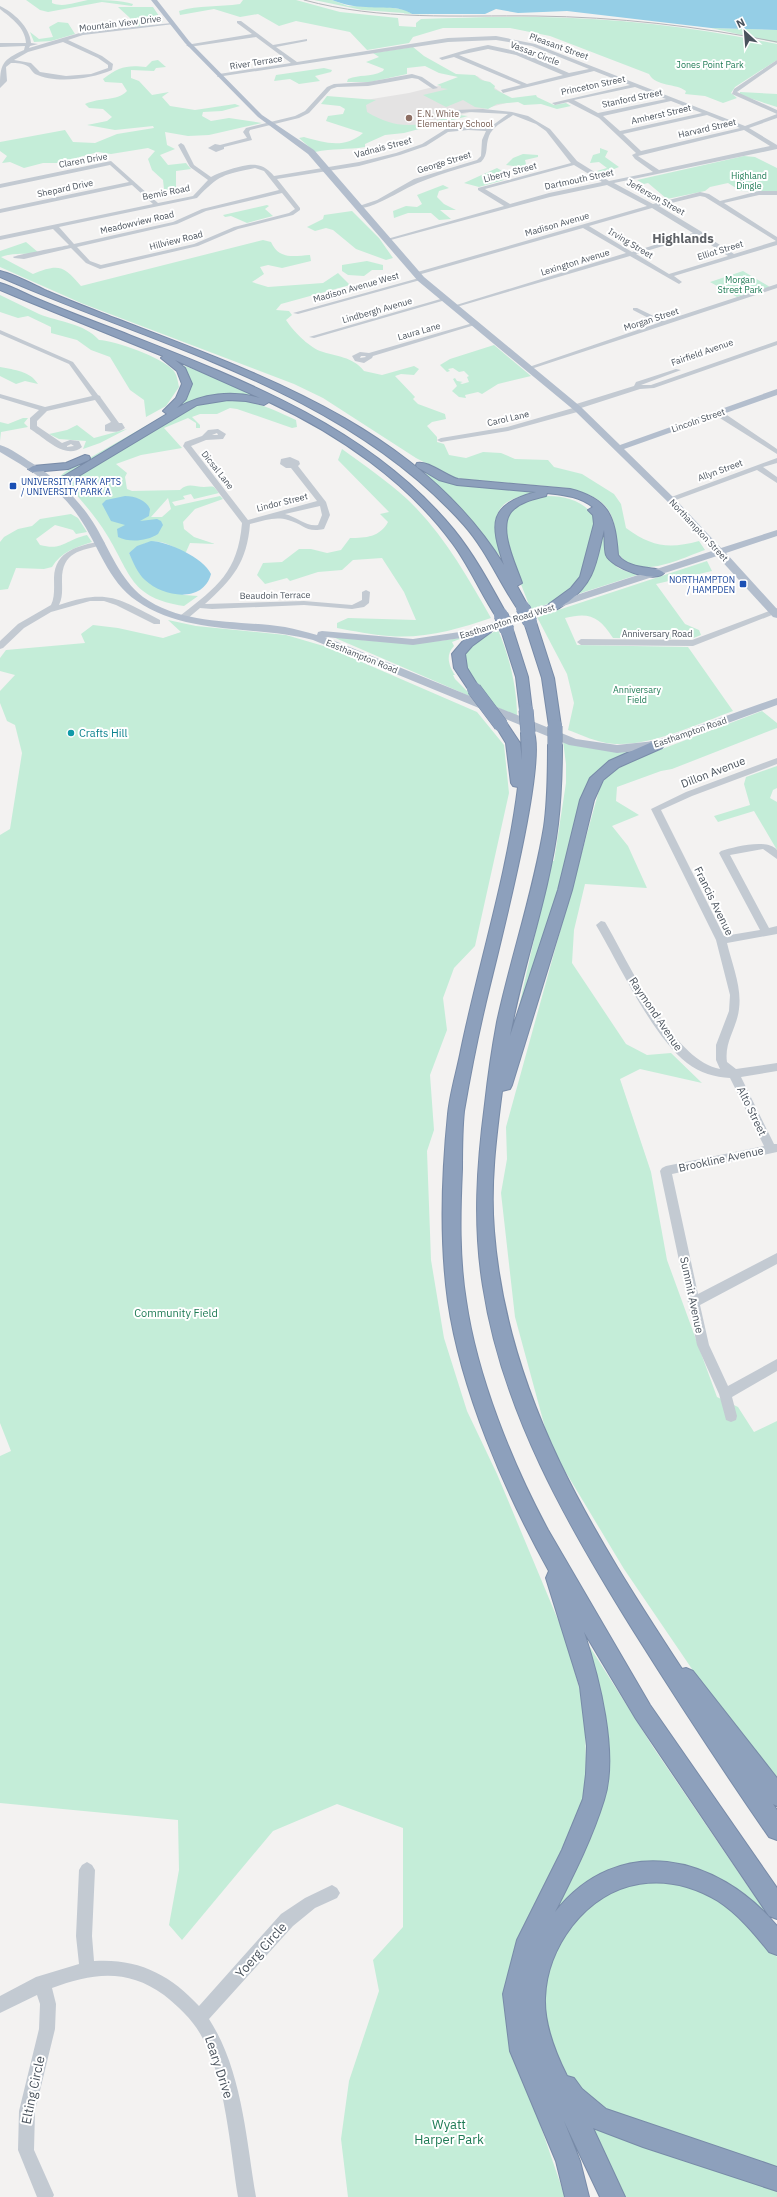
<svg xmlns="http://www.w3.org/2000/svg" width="777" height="2197" font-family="'IBM Plex Sans',sans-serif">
<rect width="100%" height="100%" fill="#f3f2f1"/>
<path fill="#e4e3e3" d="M477,76L514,101L391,133L347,103L409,93Z"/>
<path fill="#c4edd8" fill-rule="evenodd" d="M26,0H52V3C64,8 75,2 88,0C102,0 121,0 133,4L132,6L102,2L48,12L40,10Z
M243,0H296L340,12L398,18L399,26L416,27V23L421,19C461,18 500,16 539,17C619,18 699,28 777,44V60L735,87L731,93L737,98L723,103L705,96L685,94L686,91C676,83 656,87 649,74L550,36L510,28H443L413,37L409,43L367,50L350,32L296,21L279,26L258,14L240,17L214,9L180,15L179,11C199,5 219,7 240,4Z
M314,0H332L348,6L387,7L406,10L412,14L431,15L362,10Z
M118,7H153L163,22L135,27L130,18Z
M58,22L68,23L75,34L51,41L34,42L30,32L39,39L53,37L49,27Z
M711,28L777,30V43Z
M413,47L424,56L456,74L475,75L481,80L490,82L495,86L494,89L512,98L536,95L537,97L554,105L566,103L571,106L557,109L541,104L524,105L518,102L497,104L488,109L475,107L463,100L446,107L423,95L448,89L441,88V86L437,85L458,77L439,73L425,66L407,68V74L370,82H347L348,79C360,74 369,78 383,71L384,69L366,62L379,57L373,53Z
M158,60L166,67L156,68L154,71L131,70V78L139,81L152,95L169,92L162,97L170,106L195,110L235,104L240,106L222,111L203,112L202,116L211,121L229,118L262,123L209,135L188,136L165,132L167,145L175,149L160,155L168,165L186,163L191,169L176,171V188L168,191L164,189L163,180L152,170L148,159L155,151L148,148L111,154L98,152L58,163H43L24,168L10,162L2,163L7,156L0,151V142L65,130L73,142L95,143L117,134L154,128L153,126L115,130L87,125L107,121L112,117L103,109L89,108L85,104C100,97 116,102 127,91L122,83L105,82L103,79C119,67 126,65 146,67L152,61Z
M324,68L332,70L331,72L315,76L320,81L299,84L290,79L274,81L276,75Z
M740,92L777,94V107L740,95Z
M327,96L376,100L366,105L367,112C392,127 410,128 438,120C451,116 455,114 468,116L404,133L385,135L365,144V147C347,150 333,148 315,152L299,138L304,137C325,143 345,149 363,133L326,121L328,116L343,114L345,109L340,106L321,104Z
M600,148L608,151L605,157L619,167L602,174L597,171L607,168L599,162L590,163L593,155L600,153Z
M523,154L538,155V157L525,160L527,168L506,165L513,158Z
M744,156L755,157L777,168V192L741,191L728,183L710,187L705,191L667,199L648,183L644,184L637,180Z
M497,168L504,172L498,175L504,180L479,187L464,183Z
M443,185L449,188L439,191L437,197L444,204L456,210H440L451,219L439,220L431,213H408L394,218L393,211L406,206L417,207L422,204L417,195Z
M267,205L269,206L265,209L273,216L247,223L231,216L225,217L223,215Z
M352,211L379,238L393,258L386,260L356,249L333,230L326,228L315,231L307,227L323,219L324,215Z
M263,240L271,242C279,260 294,256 310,255L311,261L282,268L268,265L260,267L264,274L252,282L268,287L323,283L338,273L350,285L281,304L276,310L289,311L292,315L286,320C293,331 308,346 320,351C337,357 352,356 364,371L382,375L414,366L419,369L414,375L401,374L395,376L415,397L413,399L418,404L445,414L446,419L432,422L427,426L437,437V442L444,444L449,455L466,458L483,452L501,453L515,459L548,460L554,467L582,474L614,494L621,504L626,528C652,547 669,549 699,541L705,550C684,557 650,576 627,562C624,561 621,556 618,554C615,512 611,499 568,488L454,478L416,458L323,398L294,384L81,303L0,267V251L26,242L39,253C26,255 14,252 1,257L33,274C59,263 64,266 81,286Z
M367,261L383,265V270H372L364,276L348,275L342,271V265Z
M743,271L770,287L737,297L710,282Z
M0,295C13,301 26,308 39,314C59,322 84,323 99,340C116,341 161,357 173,370C177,374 178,382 179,387L166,406L146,417L144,400L130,390L110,357L91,350L77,340L51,333V327L28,316L18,318L0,312Z
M494,345L531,376L498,384L482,394L478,392L465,395L466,398L459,397L452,391L457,386L453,379L455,378L457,381L463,382L460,383L462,384L469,382L467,377L469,376L464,371L459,372L453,368L448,369L450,371L447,372L440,365L450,359Z
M179,364L221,379L277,405L266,401L206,398L57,479L65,472L172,411L187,395Z
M0,367C15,370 30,371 38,384L25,381L16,384L0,376Z
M222,399C253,400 268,407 296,420L297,427L292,428L237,409L230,408L217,414H200L192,417L200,425V428H196V423L188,418L164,428L182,448L141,455L116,464L127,473L125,477L127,489L132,491L180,490C188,482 195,487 204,487C207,487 210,486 214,487L219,493L194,499L191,494L183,496L185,499L172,502L175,506L220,496L223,499L195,509L183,522L184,529L194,537L215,544L190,543L186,552H183C160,539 151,537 129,553L140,574L184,595L198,596L184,606C130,598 131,574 107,535C96,517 83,502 69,487L68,482L199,404ZM168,498L171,509L162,517H151Z
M23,418H28L24,423L28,427L1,432L0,441V422L8,424Z
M77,425L94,438L127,429L100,443L83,449L86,441L59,439L49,434L67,430Z
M342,449C364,465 387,481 407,499C443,533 467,576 491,618C459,629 424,639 389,636C372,635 354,631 337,628V623L348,618L416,620L404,592L382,558L353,560L342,570L318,572L290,581L287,578L265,584L257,575L263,563L282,562L299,549H311L327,553L341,550L350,538C366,538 380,537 388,522L380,514L389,512L338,460Z
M421,469L433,476L535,490L537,492C488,502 492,518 504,558L502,559L469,517Z
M543,496C564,495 583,500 596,518C591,539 589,565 577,584C570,596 544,606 531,610L508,551L504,518L512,506Z
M71,514L78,518L87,532L76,534L73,530L55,525L36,539L40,545C63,551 65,540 87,535L92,542C76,547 61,552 52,567L44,569L16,568L8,589L0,590V542L4,537L18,529L32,526L40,519Z
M604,529C604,556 610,571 640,574L575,595Z
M707,561L712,571L656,584L685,624L699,630L701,635L691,639L613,638C599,616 589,612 565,618L577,645L688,647L733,711C697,724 640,752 602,742C592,740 579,734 568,730L574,703L567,674L537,617Z
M168,620L196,626L286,635L327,647L477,712L504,745L509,793L475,946L454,968L443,998L447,1030L430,1075L434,1130L427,1151L431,1260L444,1338L467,1411L497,1474L566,1639L585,1710L586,1776L582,1803L518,2060L565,2197H348L341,2139L349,2081L379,1991L373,1960L403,1927V1828L337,1804L273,1831L182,1940L169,1925L179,1870L178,1820L0,1803V1456L11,1451L0,1423V835L10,829L22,753L15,725L7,721L0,703V691L15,675L0,671V658L6,650L85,643L81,634L93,625L118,628L163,638L181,632Z
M498,630C509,655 517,687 517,716C509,712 499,709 492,704C484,699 461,666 464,657C468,644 487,635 498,630Z
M333,637C380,642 418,646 465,637L452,642L454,646C445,655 449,666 455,675H453L455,679L474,698Z
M762,711L777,723V728L672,769L661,771L617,787L616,801L639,815L612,826L628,846L647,888L585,884L574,930L572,963L626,1044L647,1055L671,1053L702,1083L640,1069L620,1079L651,1172L667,1260L717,1397L738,1407L754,1432L777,1421V1794L624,1569L550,1446L515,1317L501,1193L507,1159L506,1127L601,783L620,765Z
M563,741C589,750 613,752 641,749L602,767L562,881L521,1011H518L549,873L552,861H554L566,783V764Z
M777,766V788L773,790L770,798L777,802V850L754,811L718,822L714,816L750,805L744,784L746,777Z
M590,1647L653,1747L777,1929L696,1871L586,1884L569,1898L550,1920L591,1824L586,1650Z
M663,1880C676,1884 689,1886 702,1891C729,1901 758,1935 777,1957V2171L600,2109L565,2078L542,2026L547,1961L580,1909L621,1885Z
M579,2114L777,2190V2197H623Z"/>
<path fill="#95cee6" d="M332,0H777V30L711,28L567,11L518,13L496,9L485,14H412C399,5 381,9 366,7C353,7 343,4 332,0Z
M125,496C135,496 146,500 150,509L149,516L140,521L157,519L161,521L163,525L158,534C147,541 130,543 118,537L117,529L125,525L111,521L102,504L106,500Z
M151,541C167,541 204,558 211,574C203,604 163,597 145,580C138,574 133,562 129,553L137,546Z"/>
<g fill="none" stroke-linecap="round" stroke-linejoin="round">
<defs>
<path id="highway" d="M0,271C16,275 32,284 47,291C70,301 94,310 117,319C260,374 419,428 504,565C490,523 488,505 536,492L457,485L439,480L417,467L416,465L417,463C427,460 447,476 458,479L570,489C610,499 615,517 618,555C631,572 658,565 664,573C656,584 611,568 606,555C604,548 605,537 604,530C596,561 596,581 568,602C561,606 557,612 549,610L547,607L549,604L571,588L580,577L594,524L593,515L588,510L593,507C579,496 564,495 547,493L546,496C535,499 523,501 514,509C495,524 516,565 522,583L517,586L529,608L523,612L519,611C499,582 487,551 464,525C343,390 160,347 0,277Z
M0,283C14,287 27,295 40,300C66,311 93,321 119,331C239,378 370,427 454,530C475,556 491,586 507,615L501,619L497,618C481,594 470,567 453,544C408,482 338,434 269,402L264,405L246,401L228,400L197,405L72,480L54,486L50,485L49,483L64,476L167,414L163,411L176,398L182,384L177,371L161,358L163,356L17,297L0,290ZM175,360L260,398C233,390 202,393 177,408L186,399L192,384L185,368Z
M85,455L89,456L90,458L89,460L68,469L33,472L28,469L33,466L66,463Z
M530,618L536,622L554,678L561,726L555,730L549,726L542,678L524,622Z
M487,625L493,629L491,632L472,646L465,654L467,668L480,689L474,693L470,692L454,668L452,654L463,641Z
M507,626L513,630L528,677L532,710L526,714L520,710L516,677L501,630Z
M501,721L506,722L520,743L522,760L521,733L528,729L533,730C549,760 495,962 485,1006C477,1040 470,1076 464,1111C462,1130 462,1150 462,1169C460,1213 459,1258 466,1301C477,1377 512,1463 548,1530L650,1705L777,1888V1919L769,1916L636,1719L584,1632C599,1677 619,1754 604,1800C592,1839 573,1876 555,1912C618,1832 717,1854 777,1926V1955L769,1952C754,1933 738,1914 718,1901C666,1870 610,1878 572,1926C556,1947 546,1971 545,1998C544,2025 555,2052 567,2076L574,2078L582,2089L606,2109L777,2167V2191L643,2147L593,2128L625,2197H600L564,2121L580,2161L589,2197H565L556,2161L510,2051L503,1994L517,1940L562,1850L583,1799L586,1774L587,1746L580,1687L546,1578L549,1571C505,1492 461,1391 448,1301C440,1243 442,1173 448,1114C450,1093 457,1071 461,1050C479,963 507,876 518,787L513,786L511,783L506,743L495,725Z
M555,741L562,745C562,772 561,798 558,824C549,896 523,964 510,1036L558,890L580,800L590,778L609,761L652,742L657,741L664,745L662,748L619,767L603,780L594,800L572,890L512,1085L510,1089L502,1091C496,1137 490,1184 494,1231C507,1398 593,1533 682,1669L686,1668L693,1671L777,1778V1806L773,1804L777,1810V1840L769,1837C722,1769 677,1700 633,1630C567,1524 502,1411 483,1286C473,1225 477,1165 485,1104C488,1077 492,1049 497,1022C511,957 533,894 544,827C548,800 548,773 548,745Z"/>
</defs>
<use href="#highway" stroke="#788ba8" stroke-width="2"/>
<path fill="#c3cad2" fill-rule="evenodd" d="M0,6C13,12 30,27 31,43L38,44L30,46L29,48L83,32L172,23L174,24L83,35L68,40L102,56L113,64L112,70C91,79 56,84 35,74C32,72 31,69 29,67C24,63 16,63 11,63L6,67L7,81L0,88C0,64 2,60 24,50L25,46L0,47V43H26C25,27 11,18 0,9ZM63,42L98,58L108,65V68L91,74L66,76L40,72L31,63L14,60L28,52Z
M237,21H241L273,45L307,39V41L276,47L297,62L448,38L496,36L535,44L745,126L777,114V118L749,128L777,145V149L614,183L653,204L700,192L709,194L720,201L759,191H777V195H759L724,203L777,237V245L674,276L682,282L679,284L630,256L453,308V306L626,253L583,228L418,275H414V273L647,206L607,185L550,197L387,241V239L504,206L478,190V188L571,163L546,131L536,124L513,115C505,121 493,126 489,136C485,146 489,154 481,162C452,171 424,178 398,193C390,197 364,212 356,207L377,200L414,179L477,160L481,156L482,140L486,131L468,130L448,132L426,146L400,155L359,166L277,179L300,208V210L293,215L238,229L198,246L100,269L86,263L71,248L24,259L14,258L13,257C16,255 60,247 69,245L53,229L0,240V236L153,204L132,185L0,213V209L129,182L110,165L0,188V184L111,161L158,203L193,196L208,180L190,167L178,145L181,143L184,145L194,165L211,177C219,172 247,163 256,165C264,166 269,170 274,176L359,162L396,153L422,144L446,129L468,126L489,128L508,114L469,112L443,116L440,114L455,110L483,109L512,112L528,116L550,129L577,161L609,181L653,172L635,159L632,155L636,153L599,118L568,102L555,105L552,103L630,85L594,71L503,93L501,90L521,85L454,57L442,60L439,58L469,49L488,45L520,52L569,73L589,69L532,46L496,40L448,42L217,77L219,74L291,63L256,37L189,47L186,45L252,34L237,23ZM488,49L516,55L563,75L527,84L459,55ZM635,87L666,99L598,113L574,100ZM671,101L702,113L620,131L603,116ZM707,115L740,128L641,151L623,134ZM744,130L770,146L659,170L638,156ZM574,165L602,182L549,193L510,204L485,189ZM255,168L264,171L279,190L202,209L173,222L74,244L59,227L197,198C220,174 223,175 255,168ZM282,193L295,209L289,213L234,227L194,244L101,265L90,261L77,247L177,224L206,211ZM700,196L705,197L776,241L734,254L703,234L702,232L659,206ZM652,208L693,233L632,252L589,226ZM697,236L728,256L669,274L636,254Z
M777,60V64L737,92L777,110V114L732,94L734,89Z
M412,74L422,77L438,88L433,89L418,79L412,78L368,86L337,87L331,89L309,113L299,118L250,130L249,132L252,140L224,147V149L216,152L208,148L215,144L220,145L247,138L243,132L246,128L295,116L305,111L327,87L334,84L368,82Z
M419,278L424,279L298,314L293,313Z
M777,284V288L531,369L526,368L658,323L633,310V308H637L664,321Z
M444,298L449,299L314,338L309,337Z
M473,323L478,324L373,356L372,358L364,363L355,361L352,356L360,352L369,353ZM361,356H365L366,357L360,358Z
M0,330L73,362L98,395L100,396L101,398L119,423H122L125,428C119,433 112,432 105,431V425L111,422L95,400L47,411L37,421V426L62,443L70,440L79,441L82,447C66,461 44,437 30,429V418L39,410L0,398V394L45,407L92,396L69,364L0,334ZM71,444L74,446L67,447V446Z
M777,341V345L654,388L640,389L581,408V411L508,431L441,442L437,440L441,438L507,427L573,408V405L634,386L636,382L676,369L681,370L641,385H651Z
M715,411H721L777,449V454L715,415Z
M218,429L226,434L223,439L206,440L191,446L248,520L317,501L291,468H286L280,464L281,459L290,457L299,461L300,464L298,466L326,502L330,515L324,529C305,533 304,524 288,520C275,516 262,521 250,524C247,562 233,579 205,604L304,601L352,605L362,600V592L366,590L370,592L369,603L364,607L352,609L304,605L212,609L200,608L187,619H181V615C217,587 238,572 242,523L183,446L185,442L202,436L208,430ZM217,433L218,435H212ZM320,506L322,515L318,525C307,527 297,517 285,514Z
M777,458V463L763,467L777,477V483L757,470L673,501L666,499Z
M101,541L105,543L104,545C80,550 62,552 62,580C62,589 63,597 59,605C108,589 117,598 160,620V624H154L116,605L104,601H90L51,612L24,628L3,648L0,649V641L18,624L51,605C55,597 54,587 54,578C55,550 79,546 101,541Z
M777,608V613L693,646L581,645L577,642L581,639L692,640Z
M777,758V764L692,796L661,810L724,936L760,930L719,853L721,851C734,847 767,838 777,850V859L763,849L730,855L769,928L777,926V934L727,943C732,964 742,987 739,1009C737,1028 724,1042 727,1062L736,1069L777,1063V1071L741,1077L774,1144H777V1152L672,1174L698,1294L777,1253V1264L700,1305L709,1345L728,1386L777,1359V1371L732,1397L737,1416L736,1420L731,1422L726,1420L719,1394L697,1345L660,1171L662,1168L666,1166L764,1146L730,1078C715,1077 700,1073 687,1063C652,1036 619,964 596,925L601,921L605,922C628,961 673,1061 720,1069L716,1060V1045L729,1011L730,995L716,940L651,809L686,792Z
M87,1862L92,1865L95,1870L92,1936L94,1961C137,1958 170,1974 199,2006L281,1914L305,1898L332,1885L337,1888L340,1893L337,1898L315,1908L293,1926L209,2019C242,2070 246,2138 256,2197H238C230,2149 226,2080 202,2037C193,2020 179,2007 164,1995C127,1968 92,1973 52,1988L56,2004L55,2029L35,2111L34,2150L54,2195L53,2197H37L18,2150L19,2111L39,2029L40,2004L37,1995L0,2013V1996L36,1977L79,1964L76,1936L79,1870L82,1865Z"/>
<path fill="#b3becd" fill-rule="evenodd" d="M151,0H157L189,41L262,115L314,150L424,277L581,407L620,445L777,389V395L624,449L676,500L721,548L777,530V536L726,553L777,609V618L773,617L717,556L468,637L413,645L325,637L576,739L617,745L655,741L777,698V705L657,749L617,753L569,745L313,640C257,625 187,636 137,601C108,582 98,544 79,517C60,488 29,469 0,452V445C11,448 22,457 32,463C58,480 80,500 96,527C110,551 120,579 143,597C183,626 239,620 285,627C296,629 306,632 317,635L318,632L322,631L413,639L466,631L712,551L670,504L575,411L418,281L308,154L258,117L185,43Z"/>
<use href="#highway" fill="#8da0bc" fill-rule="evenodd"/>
<path stroke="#b4b6bb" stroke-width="1" d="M304,0C382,21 456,15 536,16C617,17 697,26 777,42"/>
<defs>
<path id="highway-bridge" d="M523,608L530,622
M501,615L507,630
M474,689L501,725
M526,710L528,733
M555,726V745"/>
</defs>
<use href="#highway-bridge" stroke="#788ba8" stroke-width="15" stroke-linecap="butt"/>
<use href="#highway-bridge" stroke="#8da0bc" stroke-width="14"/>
</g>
<circle fill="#8d6e63" stroke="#fff" stroke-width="1.5" cx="409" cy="118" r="4"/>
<g fill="#1a4fb4" stroke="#fff" stroke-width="1.5">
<rect x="9" y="482" width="8" height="8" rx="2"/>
<rect x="739" y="580" width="8" height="8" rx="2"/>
</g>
<circle fill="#0f9aa8" stroke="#fff" stroke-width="1.5" cx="71" cy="733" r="4"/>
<g text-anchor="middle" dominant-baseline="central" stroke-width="4" stroke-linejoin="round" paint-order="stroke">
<g font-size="9" fill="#4a535d" stroke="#fff">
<text transform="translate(120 23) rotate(-7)">Mountain View Drive</text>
<text transform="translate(559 46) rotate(20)">Pleasant Street</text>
<text transform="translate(535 53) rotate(21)">Vassar Circle</text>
<text transform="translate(256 62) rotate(-9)">River Terrace</text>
<text transform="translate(593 85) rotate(-12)">Princeton Street</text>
<text transform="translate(632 98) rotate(-12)">Stanford Street</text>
<text transform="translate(661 114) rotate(-13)">Amherst Street</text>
<text transform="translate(707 128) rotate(-13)">Harvard Street</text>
<text transform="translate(383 147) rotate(-15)">Vadnais Street</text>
<text transform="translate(83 160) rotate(-10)">Claren Drive</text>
<text transform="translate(444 162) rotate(-17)">George Street</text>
<text transform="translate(510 172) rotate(-15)">Liberty Street</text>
<text transform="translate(579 179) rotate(-12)">Dartmouth Street</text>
<text transform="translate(65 188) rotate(-12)">Shepard Drive</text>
<text transform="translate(166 192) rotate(-11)">Bemis Road</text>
<text transform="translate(656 197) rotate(29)">Jefferson Street</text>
<text transform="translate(137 222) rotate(-13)">Meadowview Road</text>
<text transform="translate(557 224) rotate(-16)">Madison Avenue</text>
<text transform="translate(176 240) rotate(-14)">Hillview Road</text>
<text transform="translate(631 243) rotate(31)">Irving Street</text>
<text transform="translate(720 250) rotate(-17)">Elliot Street</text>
<text transform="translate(575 262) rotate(-17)">Lexington Avenue</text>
<text transform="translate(356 287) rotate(-16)">Madison Avenue West</text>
<text transform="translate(377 310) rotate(-16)">Lindbergh Avenue</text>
<text transform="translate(651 319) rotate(-18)">Morgan Street</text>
<text transform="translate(419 331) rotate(-16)">Laura Lane</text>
<text transform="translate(702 352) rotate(-19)">Fairfield Avenue</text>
<text transform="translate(508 418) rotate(-13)">Carol Lane</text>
<text transform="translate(698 420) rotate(-19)">Lincoln Street</text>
<text transform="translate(218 470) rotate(52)">Dicsal Lane</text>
<text transform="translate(720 470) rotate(-20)">Allyn Street</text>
<text transform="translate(282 502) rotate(-14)">Lindor Street</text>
<text transform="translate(699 530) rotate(47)">Northampton Street</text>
<text transform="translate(275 595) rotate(-1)">Beaudoin Terrace</text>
<text transform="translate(507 621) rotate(-17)">Easthampton Road West</text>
<text x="657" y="633">Anniversary Road</text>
<text transform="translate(362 656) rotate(22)">Easthampton Road</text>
<text transform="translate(690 732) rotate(-19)">Easthampton Road</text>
</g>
<g font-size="9" fill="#1f7b55" stroke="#fff">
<text x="710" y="64">Jones Point Park</text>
<text x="749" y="175">Highland<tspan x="749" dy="10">Dingle</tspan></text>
<text x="740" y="279">Morgan<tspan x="740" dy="10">Street Park</tspan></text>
<text x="637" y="689">Anniversary<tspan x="637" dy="10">Field</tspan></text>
</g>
<g font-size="9" fill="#785e54" stroke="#fff" text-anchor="start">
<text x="417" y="113">E.N. White<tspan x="417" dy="10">Elementary School</tspan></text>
</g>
<g font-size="9" fill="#164399" stroke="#fff" text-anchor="start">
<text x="21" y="481">UNIVERSITY PARK APTS<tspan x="21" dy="10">/ UNIVERSITY PARK A</tspan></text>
<text x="735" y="579" text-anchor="end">NORTHAMPTON<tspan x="735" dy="10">/ HAMPDEN</tspan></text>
</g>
<g font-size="11" fill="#0d838f" stroke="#fff" text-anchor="start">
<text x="79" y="733">Crafts Hill</text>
</g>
<g font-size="11" fill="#4a535d" stroke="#fff">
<text transform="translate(713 772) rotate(-21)">Dillon Avenue</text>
<text transform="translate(714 901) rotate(64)">Francis Avenue</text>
<text transform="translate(656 1014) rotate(56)">Raymond Avenue</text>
<text transform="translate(752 1111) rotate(64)">Alto Street</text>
<text transform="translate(721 1159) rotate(-12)">Brookline Avenue</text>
<text transform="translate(692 1295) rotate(78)">Summit Avenue</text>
</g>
<g font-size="11" fill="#1f7b55" stroke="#fff">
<text x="176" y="1313">Community Field</text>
</g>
<g font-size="13" font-weight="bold" fill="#5e6166" stroke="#fff">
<text x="683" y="238">Highlands</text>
</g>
<g font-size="13" fill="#4a535d" stroke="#fff">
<text transform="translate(261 1950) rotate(-48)">Yoerg Circle</text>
<text transform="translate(219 2067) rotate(72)">Leary Drive</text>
<text transform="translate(33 2090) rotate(-78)">Elting Circle</text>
</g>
<g font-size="13" fill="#1f7b55" stroke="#fff">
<text x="449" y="2124">Wyatt<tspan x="449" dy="15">Harper Park</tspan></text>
</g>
</g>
<g transform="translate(745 32) rotate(334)" stroke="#ffffff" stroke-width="3" paint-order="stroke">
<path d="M0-3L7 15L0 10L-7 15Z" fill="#4a535d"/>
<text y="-6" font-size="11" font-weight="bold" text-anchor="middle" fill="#4a535d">N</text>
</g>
</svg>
